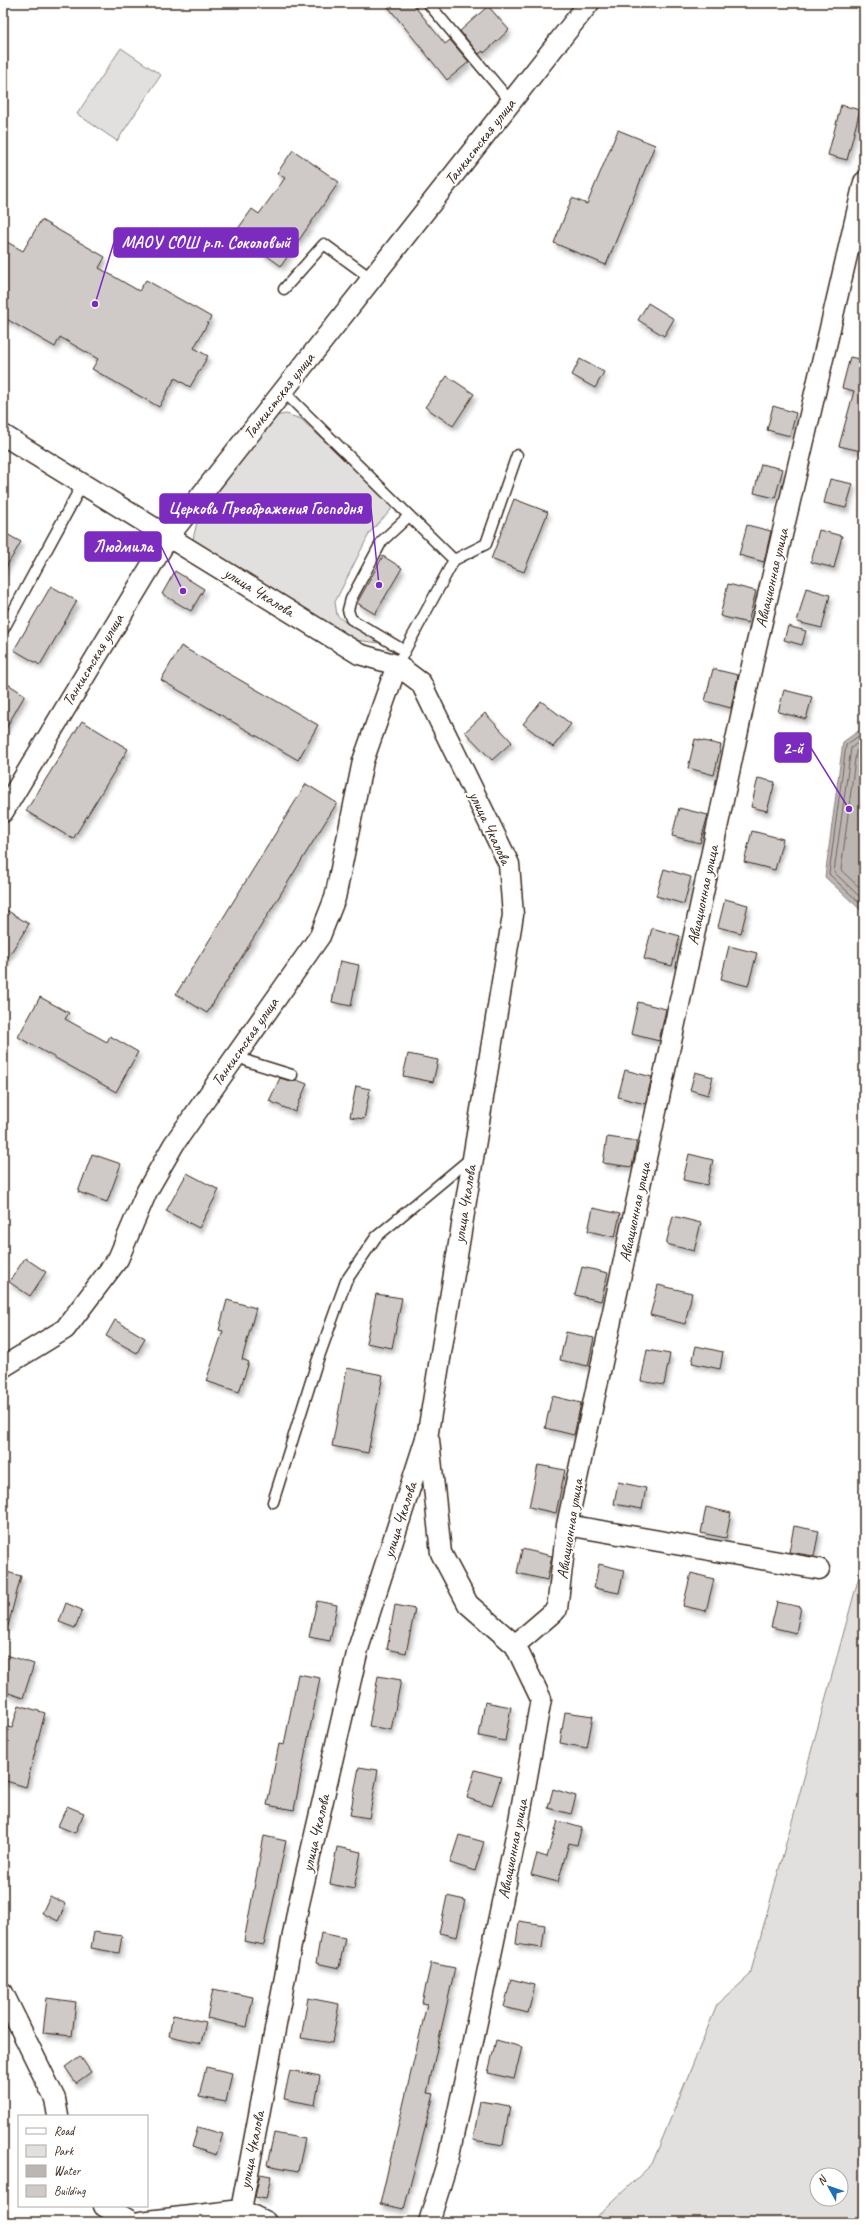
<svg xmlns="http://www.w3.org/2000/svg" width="867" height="2225" font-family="Caveat,sans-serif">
<defs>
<filter id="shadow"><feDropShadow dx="2.5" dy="4.5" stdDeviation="2" flood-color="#0004"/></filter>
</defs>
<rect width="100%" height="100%" fill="#fff"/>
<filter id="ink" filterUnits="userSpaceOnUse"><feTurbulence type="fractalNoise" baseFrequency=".025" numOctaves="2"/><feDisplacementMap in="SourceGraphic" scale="8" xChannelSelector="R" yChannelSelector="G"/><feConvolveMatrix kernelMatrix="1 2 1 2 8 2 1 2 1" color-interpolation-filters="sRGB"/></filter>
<g filter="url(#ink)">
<path fill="#e2e0de" stroke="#8e857e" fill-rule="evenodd" d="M121,48L161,75L117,141L77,114Z
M286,414L301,419L391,504V510L370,532L335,602L337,615L345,622L387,644L348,639L195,543L193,539L198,518L262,430L275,416Z
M864,1558V2222H591L652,2164L717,2005L750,1975ZM817,2175H841V2199H817Z"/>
<path fill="#bcb6b3" stroke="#887e77" d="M864,727V913L825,877L843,742Z"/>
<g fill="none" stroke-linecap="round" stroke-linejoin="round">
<path stroke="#6f625a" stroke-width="1" d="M864,732L846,745L829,874L864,907
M864,738L851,748L834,872L864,901
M864,745L856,751L841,870L864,892"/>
</g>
<path fill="#cfcac7" stroke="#3b2a1e" filter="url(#shadow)" d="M385,3H412L445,44L450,40L469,62L447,80Z
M488,6L509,30L484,53L483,51L479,54L460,31Z
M841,105L860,110L847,160L828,155Z
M618,130L655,145L606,265L554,243L572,198L587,204Z
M293,150L339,182L281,266L235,233L252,209L259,214L285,178L277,173Z
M41,220L105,257L99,268L139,291L146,280L211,317L194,348L208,356L190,387L175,378L159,407L92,369L98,359L60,337L55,347L3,317V250L7,242L23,251Z
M648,303L674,319L664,336L638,320Z
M850,357L864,360V439L861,451L839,446L854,391L842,388Z
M580,359L604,372L595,388L572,375Z
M447,376L474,394L453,426L425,407Z
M773,406L796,413L790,436L767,430Z
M761,464L783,469L775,498L754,493Z
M830,479L853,484L846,508L824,503Z
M514,499L548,512L524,572L491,559Z
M747,525L771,531L764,562L739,555Z
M819,530L842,536L834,568L811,562Z
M3,532L21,542L3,572Z
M383,556L402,568L375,614L357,603Z
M175,571L204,589L191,611L162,594Z
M728,584L756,591L748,623L720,616Z
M51,586L77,601L40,665L14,650Z
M806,588L830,595L822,628L797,622Z
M788,626L806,631L802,645L784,640Z
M181,646L318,725L298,760L161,680Z
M713,669L738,675L731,708L705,701Z
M3,681L25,695L3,733Z
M784,690L812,697L806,719L778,712Z
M541,701L571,724L553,747L523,724Z
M485,713L512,742L492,760L465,732Z
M82,721L128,749L73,839L26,811Z
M695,739L721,745L714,775L688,768Z
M758,778L775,782L767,811L751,807Z
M306,784L337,803L207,1013L176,994Z
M679,808L708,815L700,843L672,836Z
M752,831L783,839L775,870L744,862Z
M664,869L691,877L684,904L656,896Z
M725,899L748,905L741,933L718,927Z
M3,908L29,924L3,965Z
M652,928L680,936L672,966L644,959Z
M729,946L757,953L748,986L721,979Z
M340,961L359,965L351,1006L332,1002Z
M40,997L69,1013L65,1019L107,1042L110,1036L138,1052L116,1092L18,1037Z
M638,1002L666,1009L659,1041L631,1034Z
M408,1054L438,1060L433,1082L403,1076Z
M625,1070L652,1077L645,1104L618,1097Z
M695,1072L713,1077L708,1095L690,1090Z
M280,1078L290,1081L297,1080L307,1084L295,1112L269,1101Z
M356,1086L370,1089L364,1119L350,1117Z
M607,1137L637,1141L632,1167L603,1163Z
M92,1154L121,1164L107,1202L78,1192Z
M689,1154L713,1160L707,1185L683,1180Z
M187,1173L219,1190L199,1228L166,1211Z
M593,1208L620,1214L615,1237L588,1231Z
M673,1216L701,1223L694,1251L666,1244Z
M25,1258L46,1272L30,1296L9,1282Z
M582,1267L608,1273L601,1301L575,1295Z
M658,1285L692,1293L685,1324L650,1315Z
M376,1294L402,1298L392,1348L366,1343Z
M227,1300L256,1308L242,1359L249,1362L239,1392L206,1381L223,1331L219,1330Z
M115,1320L145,1338L137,1353L106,1336Z
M566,1332L594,1338L588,1366L560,1360Z
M696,1346L723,1352L720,1369L692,1363Z
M647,1350L670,1354L664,1385L641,1381Z
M347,1368L383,1375L368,1453L332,1446Z
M552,1396L581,1403L574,1435L545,1428Z
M538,1465L565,1470L556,1513L529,1507Z
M618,1482L646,1488L642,1509L614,1504Z
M706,1507L731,1513L726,1538L701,1533Z
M794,1526L819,1531L814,1556L789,1552Z
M522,1549L552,1556L547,1580L517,1573Z
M599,1564L624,1570L619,1593L594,1588Z
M3,1571L21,1576L8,1626H3Z
M691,1573L714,1579L706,1611L683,1606Z
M317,1601L337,1605L330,1641L309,1637Z
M777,1602L801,1607L796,1633L771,1627Z
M66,1603L82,1610L75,1628L59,1622Z
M395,1605L415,1609L406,1653L387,1649Z
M3,1654L34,1664L23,1698L3,1691Z
M298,1674L320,1678L294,1810L267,1805L279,1744L284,1745Z
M378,1676L401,1680L391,1730L369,1726Z
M485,1702L511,1707L505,1741L479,1736Z
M19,1705L45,1713L26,1787L3,1780V1726L12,1728Z
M565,1712L593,1716L587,1748L560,1743Z
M359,1767L378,1770L369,1818L350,1815Z
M475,1770L501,1777L492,1806L467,1798Z
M553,1789L576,1796L571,1814L548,1808Z
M67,1806L84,1813L75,1833L58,1826Z
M558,1821L582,1828L577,1845L569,1843L558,1882L531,1875L537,1854L547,1857Z
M459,1835L484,1842L475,1871L450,1863Z
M264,1836L286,1841L264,1945L244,1941Z
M337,1847L361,1852L354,1889L330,1884Z
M50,1896L66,1904L58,1921L42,1913Z
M447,1896L465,1900L457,1937L439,1933Z
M519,1921L545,1925L542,1948L516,1944Z
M94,1932L122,1936L119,1953L91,1948Z
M321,1933L345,1938L339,1968L316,1963Z
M431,1963L455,1968L427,2093L434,2094L404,2209L380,2204L427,2004L422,2003Z
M511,1979L535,1985L528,2013L504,2007Z
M213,1989L253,1997L247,2027L207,2018Z
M47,1998L76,2002L72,2036L43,2033Z
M308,1998L339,2004L332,2043L301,2038Z
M173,2015L206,2022L201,2043L169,2036Z
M496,2040L522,2047L514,2079L488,2073Z
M80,2056L91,2072L76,2083L65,2067Z
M206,2067L232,2073L226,2102L199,2097Z
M290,2070L320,2076L315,2105L284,2099Z
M480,2101L510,2106L503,2145L473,2140Z
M198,2127L223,2134L216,2155L192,2147Z
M274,2133L305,2139L298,2171L267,2165Z
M260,2174L271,2176L266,2199L255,2197Z"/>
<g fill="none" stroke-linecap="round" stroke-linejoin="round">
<defs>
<path id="service" d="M428,3L511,102
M284,289L324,244L372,279
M283,391L454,560L397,665
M454,560L486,544L517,455
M3,630L83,483
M405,651L351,619L348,610L351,599L382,541L409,516
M235,1055L250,1062L292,1075
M273,1502L317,1362L346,1281L376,1237L471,1158"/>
<path id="minor" d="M3,435L359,654L397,665L421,683L509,864L513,915L428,1432L358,1649L298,1908L241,2210
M3,812L169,536L589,3
M3,1367L65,1329L118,1259L147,1191L174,1144L320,936L335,898L363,761L397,665
M429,1440L441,1553L468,1604L515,1645
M567,1525L819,1569
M3,1993L55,2099L58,2116
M104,2206L132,2222
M241,2210L266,2222
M140,2222L241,2210
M429,2222L448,2160L518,1826L541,1699L515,1645L557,1609L567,1525L756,647L864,182"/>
</defs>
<use href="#service" stroke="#3b2a1e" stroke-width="13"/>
<use href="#minor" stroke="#3b2a1e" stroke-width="23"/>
<use href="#service" stroke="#fff" stroke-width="10"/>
<use href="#minor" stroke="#fff" stroke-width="20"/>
</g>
</g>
<g text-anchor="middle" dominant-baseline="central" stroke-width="4" stroke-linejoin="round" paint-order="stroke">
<g font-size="16" fill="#3b2a1e" stroke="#fff">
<text transform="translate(480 142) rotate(-52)">Танкистская улица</text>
<text transform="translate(279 396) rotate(-52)">Танкистская улица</text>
<text transform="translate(772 578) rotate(-77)">Авиационная улица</text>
<text transform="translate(259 592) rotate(32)">улица Чкалова</text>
<text transform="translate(93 660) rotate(-59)">Танкистская улица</text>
<text transform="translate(490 828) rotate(65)">улица Чкалова</text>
<text transform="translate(703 895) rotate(-78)">Авиационная улица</text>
<text transform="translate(245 1042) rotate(-55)">Танкистская улица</text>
<text transform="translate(465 1204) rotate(-81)">улица Чкалова</text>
<text transform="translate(635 1212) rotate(-78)">Авиационная улица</text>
<text transform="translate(400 1520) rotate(-72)">улица Чкалова</text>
<text transform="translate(570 1529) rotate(-81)">Авиационная улица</text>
<text transform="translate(316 1833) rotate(-77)">улица Чкалова</text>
<text transform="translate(513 1849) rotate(-79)">Авиационная улица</text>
<text transform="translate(252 2150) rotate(-79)">улица Чкалова</text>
</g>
</g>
<path fill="none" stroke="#7b2cbf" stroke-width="1.5" d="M95 304L114 242M379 585L371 508M183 591L161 546M849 809L811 748"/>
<g fill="#7b2cbf" stroke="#fff" stroke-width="1.5">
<circle cx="95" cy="304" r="4"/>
<circle cx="379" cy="585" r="4"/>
<circle cx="183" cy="591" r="4"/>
<circle cx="849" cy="809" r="4"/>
</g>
<g fill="#7b2cbf" stroke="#7b2cbf" stroke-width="1.5">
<rect x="114" y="228" width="184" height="29" rx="4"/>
<rect x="160" y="494" width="211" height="29" rx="4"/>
<rect x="85" y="532" width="76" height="29" rx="4"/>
<rect x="775" y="733" width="36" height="29" rx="4"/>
</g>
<g font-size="17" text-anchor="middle" font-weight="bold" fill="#fff">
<text x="206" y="248">МАОУ СОШ р.п. Соколовый</text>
<text x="265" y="514">Церковь Преображения Господня</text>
<text x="123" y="552">Людмила</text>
<text x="793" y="754">2-й</text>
</g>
<rect width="867" height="2225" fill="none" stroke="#fff" stroke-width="16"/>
<rect x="8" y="8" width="851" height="2209" fill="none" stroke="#3b2a1e" stroke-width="1.5" filter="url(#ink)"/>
<rect x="18" y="2115" width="130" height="92" fill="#ffffff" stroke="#b1aaa5"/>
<rect x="26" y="2128" width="20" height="6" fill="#ffffff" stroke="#b1aaa5"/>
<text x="54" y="2135" font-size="12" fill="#3b2a1e">Road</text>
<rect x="26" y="2145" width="20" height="12" fill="#e2e0de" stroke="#b1aaa5"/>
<text x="54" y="2155" font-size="12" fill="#3b2a1e">Park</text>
<rect x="26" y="2165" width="20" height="12" fill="#bcb6b3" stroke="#b1aaa5"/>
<text x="54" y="2175" font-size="12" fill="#3b2a1e">Water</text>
<rect x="26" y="2185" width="20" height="12" fill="#cfcac7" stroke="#b1aaa5"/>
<text x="54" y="2195" font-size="12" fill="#3b2a1e">Building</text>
<g transform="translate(829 2187) rotate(310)"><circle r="19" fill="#ffffff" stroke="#b1aaa5"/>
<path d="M0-3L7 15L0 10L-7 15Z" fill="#1f6fb2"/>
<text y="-6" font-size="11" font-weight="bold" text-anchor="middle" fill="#3b2a1e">N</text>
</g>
</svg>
